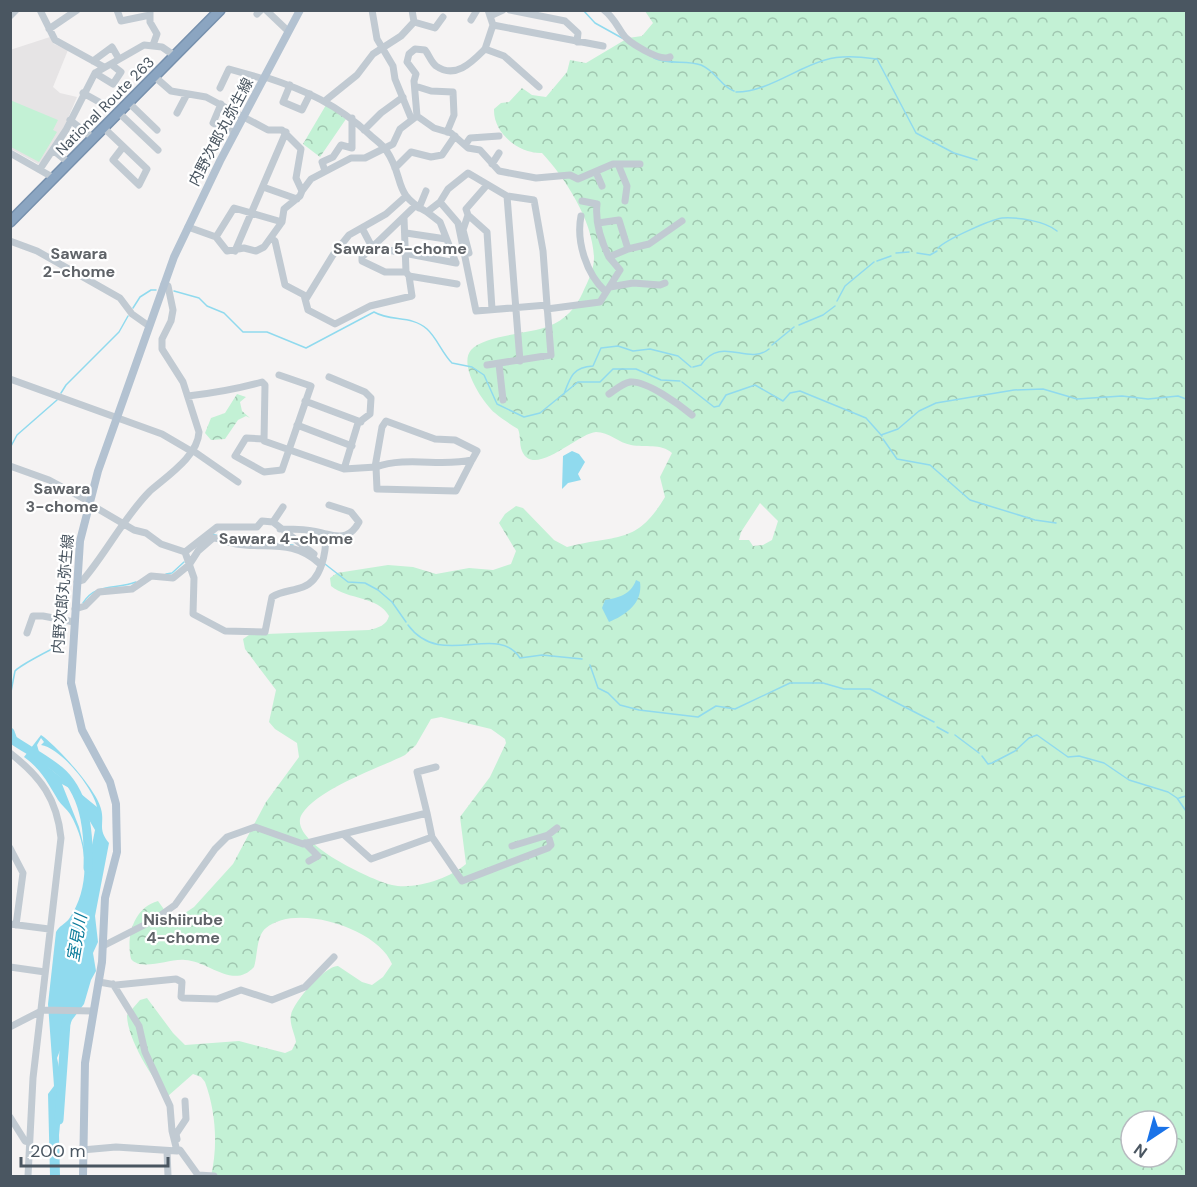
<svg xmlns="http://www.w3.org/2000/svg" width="1197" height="1187" font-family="'DM Sans','Noto Sans JP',sans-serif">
<defs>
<pattern id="forest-crowns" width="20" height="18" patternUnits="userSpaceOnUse" patternTransform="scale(1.5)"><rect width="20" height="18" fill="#c3f1d5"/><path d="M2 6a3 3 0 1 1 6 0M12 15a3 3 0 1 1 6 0" fill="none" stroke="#a0c6b0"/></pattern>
</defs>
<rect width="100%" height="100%" fill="#f5f3f3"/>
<path fill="#e6e4e5" d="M50,37L54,44L68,50L53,87L60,93L77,97L63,130L44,159L38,164L11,149L10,50Z"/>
<path fill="#c3f1d5" d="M10,100L58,120L53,130L57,132L39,162L11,147Z"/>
<path fill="url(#forest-crowns)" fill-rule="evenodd" d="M645,11H1186V1176H211C218,1146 216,1112 205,1082L201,1077L193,1074L168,1096C152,1079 127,1038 127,1015L140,1000L147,998L173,1033L185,1045L239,1041L285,1053L292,1050L296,1042C295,1034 289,1024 291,1015C293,1002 326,965 338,966L362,982L372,985L383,977L392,964C379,929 296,902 266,928C256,936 258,955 254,967C233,990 209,961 185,960C170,958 142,972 131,959C126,937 133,908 158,901L168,915L176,919L194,907L233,864L266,802L299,757L297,743L275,729L269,722L276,690L245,649L243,639L249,635L266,634L369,630C378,628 387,625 389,616C378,596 348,600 331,586L330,578L337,573L388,565L413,567L436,574L469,568L493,570L511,564L516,551L499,523L505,514L516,506L523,508L554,540L567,547C616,534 636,546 665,497L660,477L672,453C661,443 645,448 631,445C619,443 609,432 596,432C578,433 534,479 522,451C519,444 521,436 518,429C510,424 502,419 495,413C483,403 458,365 471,350C484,335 530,334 549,326C565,320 576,308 583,292C588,281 594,270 594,258C593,221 566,179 542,153C520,154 493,134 494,109L501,103L509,102L522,88L532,95L546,97L567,72L570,60L586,63L628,38L642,36L653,23ZM760,503L778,521L772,540L763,545L753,546L749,540H739L741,532ZM441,717L491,729L505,739L506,743L490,777L460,817L466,864C449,879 414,890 392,885C373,881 285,841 302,814C319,788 377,769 405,755L416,745L431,719ZM1131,1121H1167V1157H1131Z
M326,105L346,119L320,157L303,144Z
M237,394L246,397L240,402L242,411L250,418L246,416L238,420L225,439L211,440L205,433L211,418L225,413Z"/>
<path fill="#90daee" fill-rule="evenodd" d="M572,451L579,454L585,462L578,474L581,480L568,483L562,489L563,456Z
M636,580L640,582C643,603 626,615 609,622L602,608L605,600C617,598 631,595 636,580Z
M41,735C57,746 97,790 101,809C105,823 97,829 109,843L95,916L98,942L93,953L96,971L91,980L84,1004L72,1020L57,1058L62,1081L58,1109L61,1114L59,1135L60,1176H50L48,1094L54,1086L48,1004L56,932C59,926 65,924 69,919C90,888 89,846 70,814C67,809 61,805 58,800C48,783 41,769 24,757ZM41,738L44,742L41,745C61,748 93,788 97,807L42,762L37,745ZM62,784L71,789L95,830L90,855H86L79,827Z"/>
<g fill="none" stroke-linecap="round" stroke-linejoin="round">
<path stroke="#90daee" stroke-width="1.5" d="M583,10L595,23L622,38
M654,58C668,65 686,60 701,65C716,71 721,87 734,91
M736,92C767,92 796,68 825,60C842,55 859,57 877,59L916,133L954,153L977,160
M938,248C947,239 990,220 1002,218C1018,217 1045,221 1057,231
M896,253L909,252
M917,253L930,255L937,251
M877,261L891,256
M174,291L199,298L207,306L224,313L243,332H267L306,348L374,312C391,322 411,315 427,329C437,338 442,353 452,363L472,367L484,375L497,404L524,417L540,413L578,382H600L613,369H636L661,380L680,381
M837,301L845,286L874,262
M133,308L140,297L151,290H156
M799,325L823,315L835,306
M772,345L794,327
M693,367L701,365C721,335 748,366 769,349
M682,382L714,407L719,406L726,395L755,385L783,401L790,393L800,391L866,418L882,436
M61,393L66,385L119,332L128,316
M564,394C570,377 573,367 593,366L601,348L618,346L633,351L650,349L678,356L691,367
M881,435L898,429L919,411L936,403L1014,390L1043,389L1077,399L1122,396L1148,399L1178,396L1186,399
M883,439L897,459L930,465L970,500L1035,520L1056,523
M10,448L17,435L57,400
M212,534L233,540
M247,542L293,545
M325,564L348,582L365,583L378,590L392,602L406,622
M166,574L172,573L184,562
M83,603C96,582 116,590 136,582
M408,625C441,670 497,622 520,658L542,655L582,659
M590,665L598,688L608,693L620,705L639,710L698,717L716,706L735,709L790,683H823L844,689H870L934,722
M10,697L15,671C19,666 51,649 59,646L65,623
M937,727L948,733
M955,735L979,753
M982,756L988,764L992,763L1015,751L1029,738L1037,735L1068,757L1079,756L1104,763L1129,780L1168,792L1177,798L1186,811
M1179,798L1186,796"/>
<path stroke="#90daee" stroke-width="9" d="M10,732L13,740C29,751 50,761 63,774C87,798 89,837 88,868
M59,1120L66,1023"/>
<defs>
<path id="highway" d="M10,222L220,10"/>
</defs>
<use href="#highway" stroke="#7690ad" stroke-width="12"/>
<path stroke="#c1cad2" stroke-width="7" d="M40,10L55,40L104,67
M117,10L121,21L150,15
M266,10L288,31
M372,10L377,39L393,66L395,79L411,118
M412,10L414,22
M488,10L493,25L485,49L504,56L539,87
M510,10L565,21L578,33L577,42
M604,10C613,17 616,24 622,33C627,42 660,62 670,57
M150,12V22L157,34L153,45
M257,14L261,10
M10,16L16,10
M490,16L503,10
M471,20L477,10
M493,25L603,46
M49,29L77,10
M93,61L112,47L119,59
M95,73L113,84L121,72L112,65
M155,77L171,91L206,97L268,130H282L301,149L296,178L302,191L300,196L284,209L282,222L264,247L256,251L244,248L227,251L216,237L188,227
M265,77C305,90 338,105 369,134C374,139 382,144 386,150C406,179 391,193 427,212L440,202L448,189L468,173L507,196L534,200L543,251L547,305L476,311L458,223L440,202
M290,85L283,102L302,110L310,94
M415,86L431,91L453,92L454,115L447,132
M220,88L229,69L264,79
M83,93L101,103
M326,100L357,75L373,54L401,36L414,22L435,28L443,17
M129,103L157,130
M221,104L213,123L235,133
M119,113L158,150
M177,113L187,94
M417,116L414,81L416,74L407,62L409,54L415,49L425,50C429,55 431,62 436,66C456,80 473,61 485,49
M70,120L93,138
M104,128L147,169L139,185L113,160L123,147
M364,130L381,113L403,97
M465,145L470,138L499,136
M53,150L69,163
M10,153L54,178
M492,164L499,153
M618,164L627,186L625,201
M395,168L411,152L431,157L442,155L455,136
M40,169L66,130L95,73L144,45L162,47L175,56
M325,171L322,162L333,157L341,145L352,148V118
M596,172L602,186
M263,187L297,199
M302,191L311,179L351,158H365L393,144L400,129L417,116L434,128L451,133L468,148L480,150L499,171L536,178L570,175L578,179L613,164H640
M507,196L520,361
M582,201L597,204C595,222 601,241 609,257
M419,208L426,191
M427,212L440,222L456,263
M468,215L487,232L492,309
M581,216C576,241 586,274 606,292
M598,223L619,220L628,249
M362,228L372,247
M406,233L446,239
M216,237L234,208L282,222
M271,238L275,241L285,285L304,295L308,310L335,324L370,306L412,296L409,276L406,272L404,218
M10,241L37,251L120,298L132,314L149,326
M372,247L456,263
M235,251L286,132
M469,253L463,230L468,215L466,209L487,185
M406,272H385L362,261V257L415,206
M409,276L457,284
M610,287L633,283L660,285L665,283
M306,299L333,255L349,235L386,214L405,197
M547,309L600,302L620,270L609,257L628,249L649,244L682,221
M499,364L503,400
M487,365L551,355L547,305
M329,377L365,392L371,398L370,414L358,423L344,469
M10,379L162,434L191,451
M609,394C615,390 623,383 630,382C646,380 680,405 692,415
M188,396C214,393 237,389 262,382L265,385L264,441L344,469L376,467
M305,401L361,422
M297,425L352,446
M263,439L246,438L235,456L264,472L282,470L311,386L279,375
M192,450L238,482
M472,460L456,491L377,489L376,467C407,456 441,467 472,460Z
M10,466L49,480L88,501
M375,467L382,427L386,421L435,439L455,440L477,451L472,460
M88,503L134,530L146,533L161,544L185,552L217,527H257L262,521L273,522L314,554
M273,522L283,507
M326,534C342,538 351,537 359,522L351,512L329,505
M185,552L194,578L193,614L225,631L265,632L272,597C281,591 293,591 303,587C322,580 326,552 326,534C311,529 295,529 280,529
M77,582L83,580C107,552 124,517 150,491C167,476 198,456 199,432L183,382L162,349V339L171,321L173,310L168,286L164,284
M75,609L85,606L99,592L132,589L151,576L173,578L189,565L198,551L213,538C221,538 228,543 236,544C268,549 293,539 320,564
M27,633L33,616H43L74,622
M10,753C41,777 57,799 61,838L33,1078L28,1176
M427,813L432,837
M343,834L427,813L417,772L436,767
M305,843L318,856L309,861
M512,846L548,835L557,828
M10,848L23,873L16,925
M10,924L49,929
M103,946L154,920L175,905L215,849L227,837L255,827L303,844L343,834L371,859L432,837L462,881L548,848L551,845L548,835
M10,967L45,972
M99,982L116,985L176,979L182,982L181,997L183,998L217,999L241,990L272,1000L305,987L334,957
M10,1027L43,1010L93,1011
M10,1117L25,1141L29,1142
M177,1139L176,1134L186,1119L185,1101
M82,1150L116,1147L177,1151L172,1131L170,1106L145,1052L139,1026L113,984
M167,1151L168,1176
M177,1151L180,1150L198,1175L214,1176"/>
<path stroke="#b3c2d1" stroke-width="8" d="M83,1176L85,1063L102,962L105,898L117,852L116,804L110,782L82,730L71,683L80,541L98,471L174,257L220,161L300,10"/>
<use href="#highway" stroke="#8ba5c1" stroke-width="9"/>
</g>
<g text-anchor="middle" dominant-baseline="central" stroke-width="4.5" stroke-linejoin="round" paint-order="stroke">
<g font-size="15" fill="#4a5661" stroke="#fff">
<text transform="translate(105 106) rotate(-45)">National Route 263</text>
<text transform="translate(221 132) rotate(-62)">内野次郎丸弥生線</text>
<text transform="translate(63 594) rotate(-85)">内野次郎丸弥生線</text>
</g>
<g font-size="16" font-weight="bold" fill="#5f6368" stroke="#fff">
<text x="400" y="248">Sawara 5-chome</text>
<text x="79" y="253">Sawara<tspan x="79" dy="18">2-chome</tspan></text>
<text x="62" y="488">Sawara<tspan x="62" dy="18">3-chome</tspan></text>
<text x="286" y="538">Sawara 4-chome</text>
<text x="183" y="919">Nishiirube<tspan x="183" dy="18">4-chome</tspan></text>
</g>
<g font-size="16" font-style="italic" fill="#0c7c9b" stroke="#fff">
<text transform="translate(77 938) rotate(-80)">室見川</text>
</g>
</g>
<rect width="1197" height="1187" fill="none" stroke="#4a5661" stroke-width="24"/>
<g transform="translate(1149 1139) rotate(216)"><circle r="28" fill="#ffffff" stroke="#b7bbc0" stroke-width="1.5"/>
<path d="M0-4.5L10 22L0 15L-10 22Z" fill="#1a73e8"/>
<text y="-9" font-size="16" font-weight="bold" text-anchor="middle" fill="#4a5661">N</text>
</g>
<path d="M21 1157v9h147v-9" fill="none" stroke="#4a5661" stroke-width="3"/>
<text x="30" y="1157" font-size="18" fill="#4a5661" stroke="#ffffff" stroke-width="4.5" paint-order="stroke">200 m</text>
</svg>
